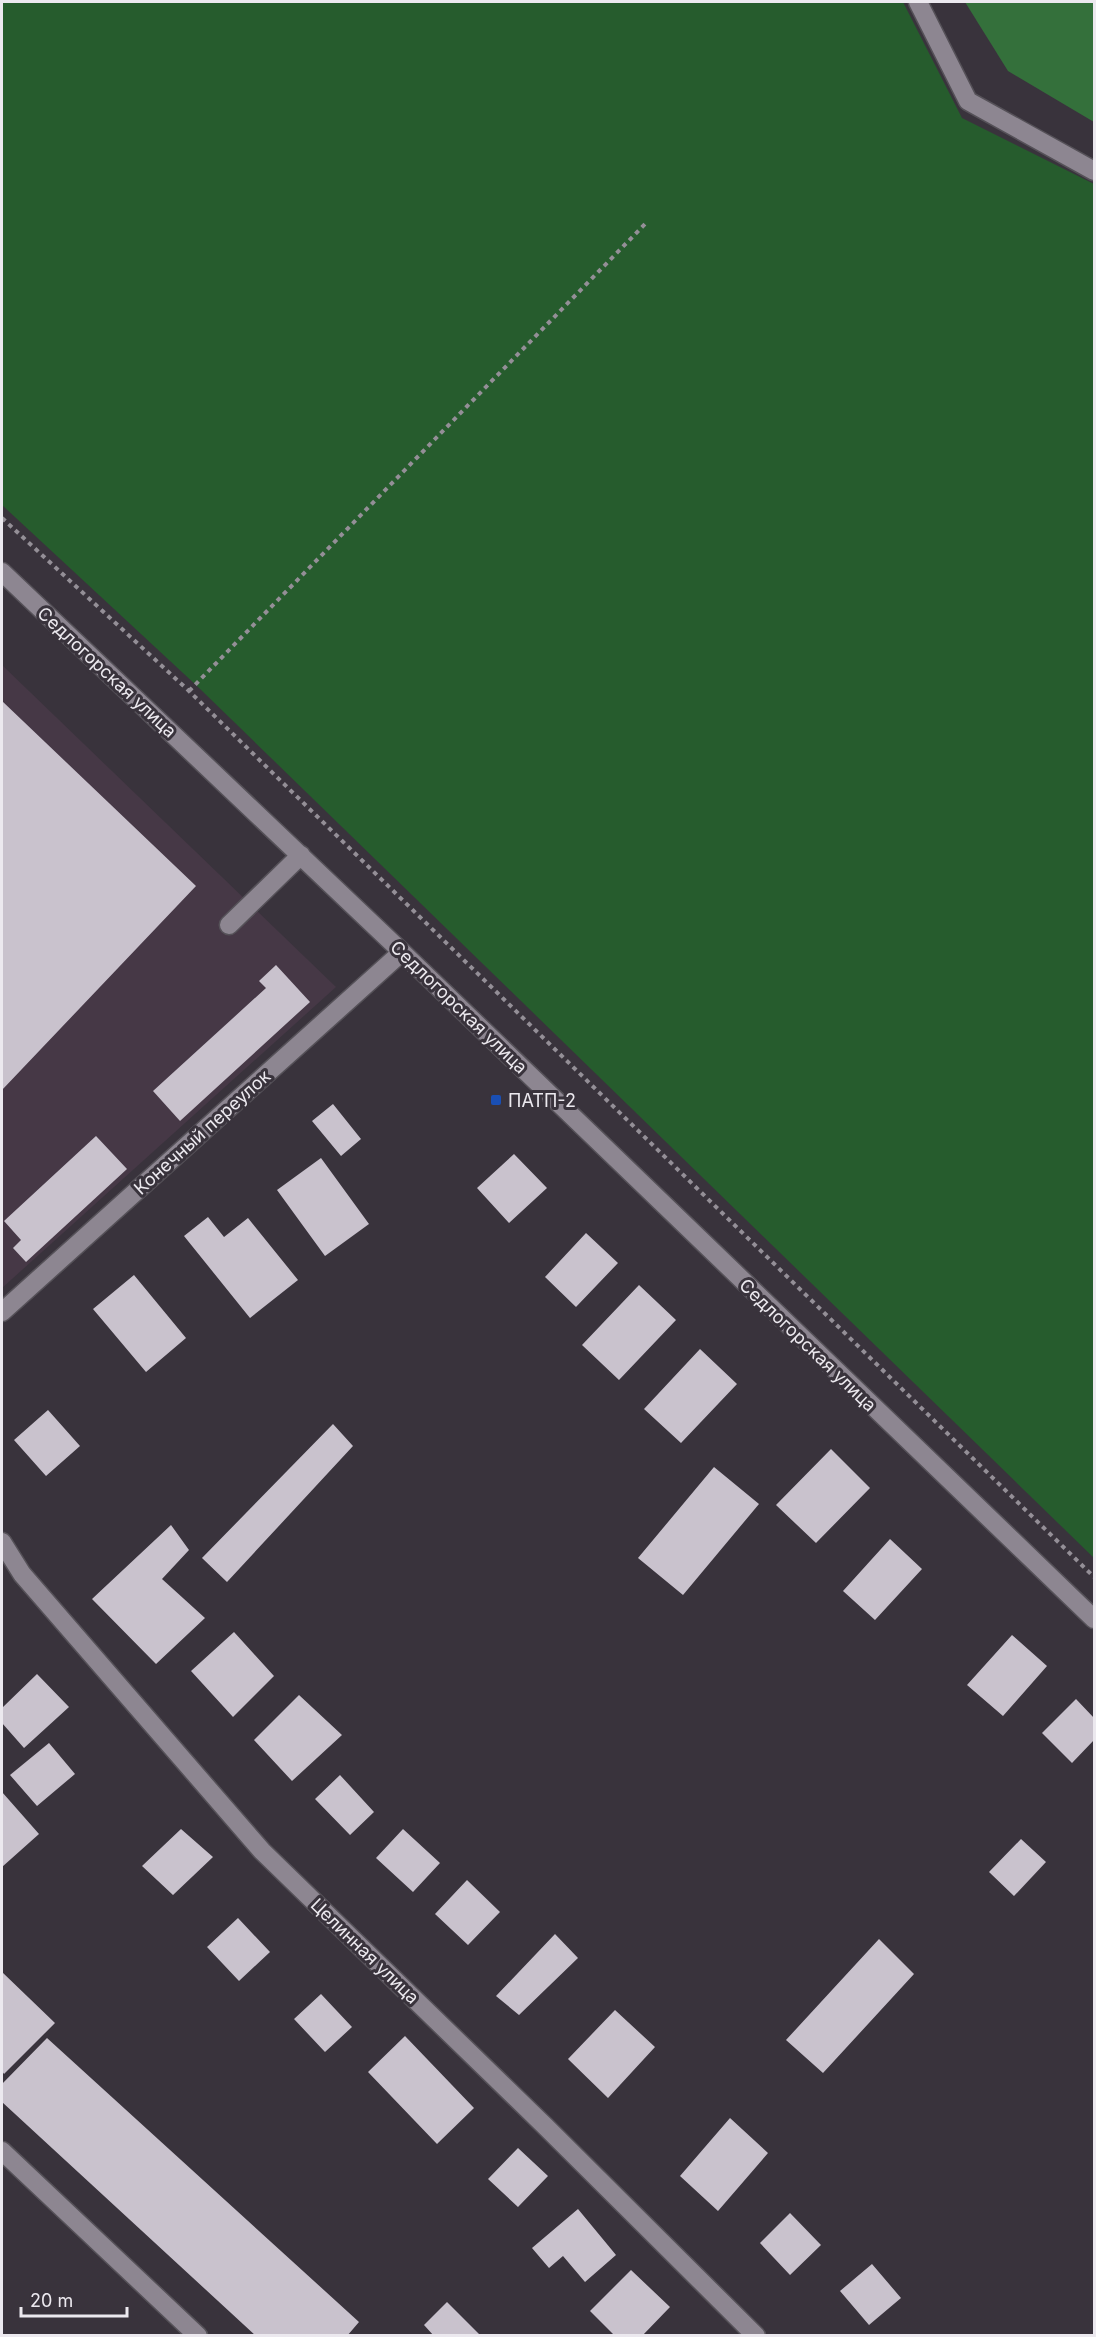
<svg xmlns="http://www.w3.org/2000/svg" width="1096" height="2337" font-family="Inter,sans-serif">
<rect width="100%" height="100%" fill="#39333c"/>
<path fill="#463846" d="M2,665L336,987L2,1288Z"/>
<path fill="#265c2d" d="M2,2H903L962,118L1094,184V1558L197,686L2,505Z"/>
<path fill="#34703b" d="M965,2H1094V122L1008,71Z"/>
<path fill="#c9c2cd" d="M2,701L196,886L2,1090Z
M276,965L310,1002L180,1121L153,1091L266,988L259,981Z
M333,1104L361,1139L341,1156L312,1121Z
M96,1136L127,1169L26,1262L13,1248L21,1240L4,1221Z
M514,1154L547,1188L509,1223L477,1188Z
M321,1158L369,1224L325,1256L277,1190Z
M208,1217L224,1237L248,1218L298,1280L250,1318L184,1236Z
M586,1233L618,1263L576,1307L545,1277Z
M134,1275L186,1338L146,1372L93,1309Z
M639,1285L676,1320L619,1380L582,1345Z
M700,1349L737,1384L681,1443L644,1409Z
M48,1410L80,1446L46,1476L14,1440Z
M333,1424L353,1446L227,1582L202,1558Z
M831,1449L870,1488L816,1543L776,1505Z
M714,1467L759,1504L683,1595L638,1558Z
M171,1525L189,1550L162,1579L205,1618L156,1664L92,1599Z
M890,1539L922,1569L875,1620L843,1591Z
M234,1632L274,1676L233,1717L191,1671Z
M1012,1635L1047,1666L1003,1716L967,1685Z
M37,1674L69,1707L24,1748L2,1723V1708Z
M299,1695L342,1735L292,1781L254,1740Z
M1076,1699L1094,1718V1740L1072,1763L1042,1733Z
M49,1743L75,1774L37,1806L10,1775Z
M340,1775L374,1812L350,1835L315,1799Z
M2,1792L39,1834L2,1867Z
M181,1829L213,1857L173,1895L142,1866Z
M403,1829L440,1863L413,1892L376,1858Z
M1021,1839L1046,1862L1014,1896L989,1872Z
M467,1880L500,1912L468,1945L435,1914Z
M238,1918L270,1952L239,1981L207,1947Z
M555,1934L578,1958L519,2015L496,1996Z
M879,1939L914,1974L823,2073L786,2040Z
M2,1972L55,2023L4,2074L2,2071Z
M321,1994L352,2027L325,2052L294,2019Z
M615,2010L655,2047L608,2098L568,2059Z
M405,2036L474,2108L437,2144L368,2072Z
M47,2038L359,2322L347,2336H256L2,2102V2084Z
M730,2118L768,2153L718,2211L680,2176Z
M518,2148L548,2176L518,2207L488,2179Z
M578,2209L616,2255L585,2282L563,2256L549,2268L532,2248Z
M790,2213L821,2245L790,2275L760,2243Z
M872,2264L901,2298L869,2325L840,2291Z
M631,2270L670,2307L642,2336H615L590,2311Z
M447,2302L481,2336H434L424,2325Z"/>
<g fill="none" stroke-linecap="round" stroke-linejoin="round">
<defs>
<path id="minor" d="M918,2L968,101L1094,171
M2,572L402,952L1094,1619
M229,925L301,855
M2,1312L402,952
M2,1542L22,1574L262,1851L546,2127L756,2336
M2,2151L198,2336"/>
</defs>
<use href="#minor" stroke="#555158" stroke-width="21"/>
<path stroke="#948f97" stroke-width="4" stroke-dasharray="4.5 4.5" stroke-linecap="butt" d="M2,518L189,691L1094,1577
M189,691L648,221"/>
<use href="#minor" stroke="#8d8691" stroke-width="18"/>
</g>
<rect fill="#1a4fb4" stroke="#39333c" stroke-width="2" x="490" y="1094" width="12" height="12" rx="3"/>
<g text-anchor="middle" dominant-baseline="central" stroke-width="6" stroke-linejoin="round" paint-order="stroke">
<g font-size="18" fill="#ece9ef" stroke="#39333c">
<text transform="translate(107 672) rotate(43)">Седлогорская улица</text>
<text transform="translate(459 1007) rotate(44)">Седлогорская улица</text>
<text transform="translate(202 1132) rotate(-42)">Конечный переулок</text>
<text transform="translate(808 1345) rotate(44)">Седлогорская улица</text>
<text transform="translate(365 1951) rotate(44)">Целинная улица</text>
</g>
<g font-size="18" fill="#ece9ef" stroke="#39333c" text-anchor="start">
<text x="508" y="1100">ПАТП-2</text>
</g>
</g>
<rect width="1096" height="2337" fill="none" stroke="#ece9ef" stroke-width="6"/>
<path d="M21 2307v9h106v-9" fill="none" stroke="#ece9ef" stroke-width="3"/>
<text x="30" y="2307" font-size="18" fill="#ece9ef" stroke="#39333c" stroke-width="4.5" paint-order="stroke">20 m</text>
</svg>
